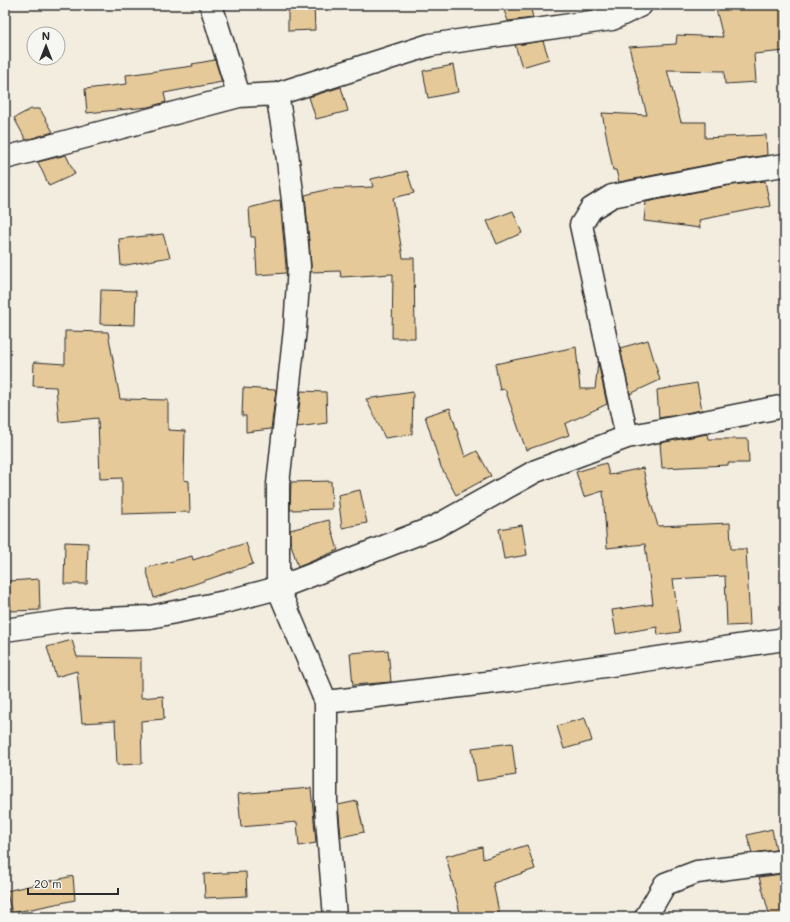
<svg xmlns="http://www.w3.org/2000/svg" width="790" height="922" font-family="Mali,sans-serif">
<rect width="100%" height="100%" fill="#f3ede0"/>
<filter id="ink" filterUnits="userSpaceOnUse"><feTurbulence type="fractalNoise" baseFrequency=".025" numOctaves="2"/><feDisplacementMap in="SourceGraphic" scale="8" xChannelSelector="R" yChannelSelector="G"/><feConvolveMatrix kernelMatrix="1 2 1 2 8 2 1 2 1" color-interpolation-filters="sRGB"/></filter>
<g filter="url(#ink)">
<path fill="#e5c999" stroke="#2b2b2b" d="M288,5H314L315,30L288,31Z
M502,5H530L533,18L508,21Z
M715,5H785V51L754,54L756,82L725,84L724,71L667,70L681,122H705V138L766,135L767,155L722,162L619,182L616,170H613L602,113L647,115L629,47L676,44L677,35L723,37Z
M543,41L549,59L522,67L515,45Z
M215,60L222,82L164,93L166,102L148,107L87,113L85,89L127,84L126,75L193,66L192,64Z
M453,65L458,92L428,98L423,71Z
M341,87L348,111L316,119L309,97Z
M31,109H40L53,132L26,140L14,118Z
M66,155L75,174L49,186L38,162Z
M407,171L414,193L393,198L403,258H414L415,338H392L393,274L341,277L340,271L311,272V265L305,195L329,189L373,187L371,179Z
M765,181L770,206L699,220L700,228L644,221L646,202L726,186Z
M280,200L286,266V273L257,275L255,237H251L249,208Z
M513,211L522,233L497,244L487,221Z
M163,234L170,257L121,266L119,239Z
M101,290L136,291L135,325L100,324Z
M65,331L108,332L120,399L168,400V430L185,431L184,480L189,481L190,512L122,514V478L100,479L98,418L59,422L56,387L33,386L34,362L65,364Z
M648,340L660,380L630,394L620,348Z
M576,347L580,389H595L598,362L607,404L565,424L569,435L526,450L505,389L500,390L495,364Z
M697,383L702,410L659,418L657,390Z
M243,388L276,390L271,429L246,432V416H242Z
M301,391L326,392L327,423L297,427Z
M413,392L412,434L385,438L366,399Z
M450,408L465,457L477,451L491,476L456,495L441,467L425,416Z
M707,434L708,439H748L749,463H728V465L662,468L660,443Z
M606,463L609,475L643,468L649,497L658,526L730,523L731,549H746L750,625L727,626L725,576L673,579L680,632L658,635L657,627L616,634L612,610L653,604L645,544L607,548L603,491L584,497L576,472Z
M331,481L332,509L290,510L291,482Z
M360,490L367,523L342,528L338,495Z
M329,520L338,550L317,559L298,567L290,541V530Z
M522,525L527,555L504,559L499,529Z
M65,542L88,543L87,584H64Z
M246,543L253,564L154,598L146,568L192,556L193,560Z
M39,579L40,610L11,611L9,581Z
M72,640L77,657L141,658V698L163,696L164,719L141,721L142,764L117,765L115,721L82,723L77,671L56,677L47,647Z
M388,650L391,682L353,685L350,653Z
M585,718L592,741L564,749L557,726Z
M512,743L516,775L477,781L472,748Z
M311,788L316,843L299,846L297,822L241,827L238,794Z
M357,801L364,832L341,837L338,805Z
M772,829L776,850L752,853L747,835Z
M527,845L535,869L493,883L500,917H461L446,856L482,847L483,859Z
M246,872L247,896L205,898L204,874Z
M782,874L785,890V917H770L759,877Z
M73,876L75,900L12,913L6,891Z"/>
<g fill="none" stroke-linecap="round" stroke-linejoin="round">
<defs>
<path id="street" d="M211,5L239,96
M277,94L287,153L293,200L299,266L295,329L278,484V588L326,702V808L335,917
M5,158L239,96L277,94L430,45L612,19L641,5
M627,437L581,225L591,209L612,196L724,174L785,165
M5,630L67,621L150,617L225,602L278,588L435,527L536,471L627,437L785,406
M326,702L511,680L785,639
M646,917L665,884L697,872L785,861"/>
</defs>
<use href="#street" stroke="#2b2b2b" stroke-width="25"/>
<use href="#street" stroke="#f6f6f2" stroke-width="22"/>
</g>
</g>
<rect width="790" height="922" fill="none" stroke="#f6f6f2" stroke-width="20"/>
<rect x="10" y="10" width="770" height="902" fill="none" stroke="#2b2b2b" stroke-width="1.5" filter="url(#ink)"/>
<g transform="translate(46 46)"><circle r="19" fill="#f6f6f2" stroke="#a5a5a2"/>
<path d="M0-3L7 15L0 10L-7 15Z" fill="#2b2b2b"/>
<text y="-6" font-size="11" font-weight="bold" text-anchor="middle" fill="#2b2b2b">N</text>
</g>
<path d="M28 888v6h90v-6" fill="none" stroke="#2b2b2b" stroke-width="2"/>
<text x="34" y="888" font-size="12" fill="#2b2b2b" stroke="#f6f6f2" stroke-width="3" paint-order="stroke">20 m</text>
</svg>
